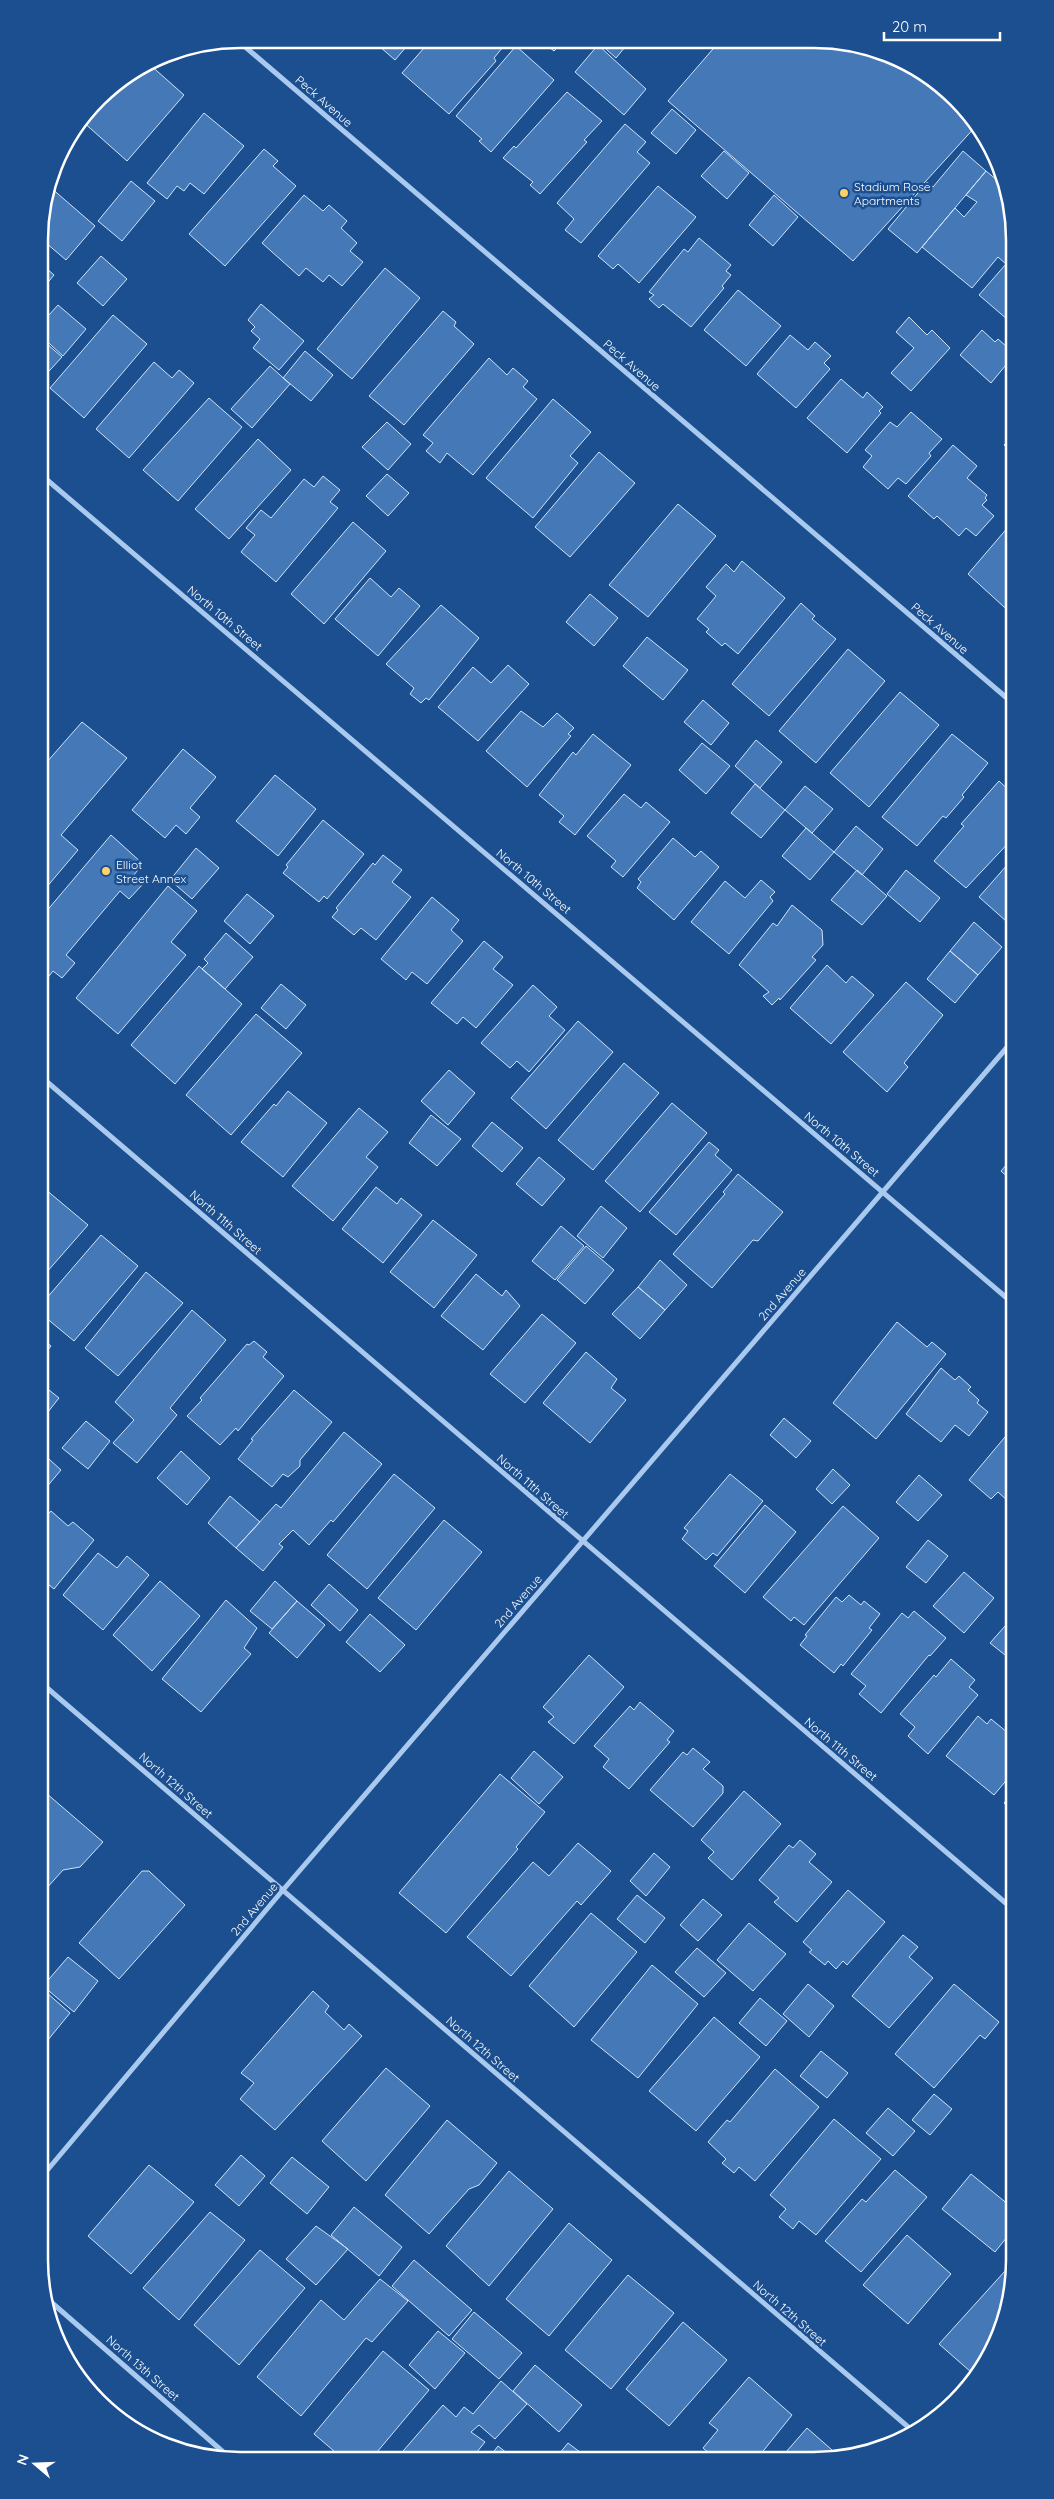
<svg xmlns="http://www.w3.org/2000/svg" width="1054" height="2499" font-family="Quicksand,sans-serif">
<rect width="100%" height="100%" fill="#1b4f8f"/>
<path fill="#4478b7" stroke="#cfe3fa" d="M372,40H412L395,60Z
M431,40H505L507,42L494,58L496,61L449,114L402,73Z
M541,41H564L554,51Z
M597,41H630L616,58Z
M719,42L854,43L897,57L977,125L853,261L668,101Z
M598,45L646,89L624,115L575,72Z
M516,46L554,80L491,152L479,141L482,139L456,116Z
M148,63L184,95L127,161L82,121L107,89Z
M567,92L602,121L584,140L587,142L540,194L530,185L533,182L503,158L514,146L516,148Z
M672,109L696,130L676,154L651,133Z
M204,113L244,146L204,194L190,183L184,191L177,186L167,199L147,183Z
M625,124L646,142L637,152L650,163L581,243L565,230L574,219L557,203Z
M264,149L278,161L273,166L296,186L225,266L189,234Z
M724,151L749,173L727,199L701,176Z
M963,151L986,171L917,253L888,229L927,182L933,187Z
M986,171L1009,190L1015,239V326L979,295L1006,264L998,257L972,288L922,247L955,208L964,217L977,202L966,195Z
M131,181L155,201L122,241L98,221Z
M658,186L696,217L639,283L618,264L613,269L598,256Z
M50,187L95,226L66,260L39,237V226Z
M304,195L323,211L329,205L347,221L341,228L357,243L350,251L363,262L342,286L329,275L323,282L306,268L299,276L262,243Z
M774,195L798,217L773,246L749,225Z
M699,238L731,265L726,271L731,275L722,286L724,288L691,327L663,304L659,308L649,299L654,295L649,292L684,249L688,252Z
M101,256L127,279L103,306L77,283Z
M39,262L54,275L39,293Z
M385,268L420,298L352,379L317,349Z
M738,290L781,326L746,366L704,330Z
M261,304L304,341L279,370L253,348L260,339L251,331L255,327L248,320Z
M58,305L86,329L63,356L39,334V326Z
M443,311L456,322L454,326L474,344L404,425L369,396Z
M113,315L147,344L84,418L50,388Z
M909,317L927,335L932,330L950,348L911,391L891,373L914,348L896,332Z
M982,330L995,342L998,339L1015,354L991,383L960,355Z
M790,335L808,350L815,342L831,356L824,363L830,369L796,408L757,374Z
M39,337L62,357L39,382Z
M305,351L333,375L311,401L283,378Z
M489,358L507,375L513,368L528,381L523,387L537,399L473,475L447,453L440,463L426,451L433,443L423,435Z
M154,362L172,378L179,370L194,383L129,458L96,429Z
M270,366L290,384L252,428L231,409Z
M841,379L863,398L867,392L883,407L879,411L881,413L847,453L807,418Z
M209,398L242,427L178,501L143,470Z
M553,399L591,432L570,456L578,463L533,518L486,478Z
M911,412L942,439L929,453L931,456L906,484L898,478L888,489L863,467L872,456L865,450L890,422L897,427Z
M1015,415V429L1009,423Z
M387,422L411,444L388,470L362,447Z
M1015,433V454L1004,445Z
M258,439L291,470L229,539L195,509Z
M953,445L977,466L967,478L987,495L985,498L987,500L982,505L994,516L976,536L966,528L959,536L937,516L934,519L908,496Z
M599,452L635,483L570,557L535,527Z
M387,474L409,493L388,516L366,496Z
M323,476L340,490L330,502L338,508L276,582L241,552L255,535L246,528L261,510L271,518L304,479L314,487Z
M678,504L716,536L648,617L609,585Z
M1015,519V617L968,574Z
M353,522L386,551L324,624L291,594Z
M742,561L785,598L738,654L725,643L722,646L706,632L709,629L697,619L716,596L706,587L726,564L734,572Z
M370,578L391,597L399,588L420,606L378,656L335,619Z
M590,594L618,618L594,646L566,622Z
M801,603L815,616L812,619L836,639L769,716L732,684Z
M441,605L479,638L429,700L426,698L421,703L410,694L414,688L386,664Z
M647,637L688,670L663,700L623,666Z
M848,649L885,681L816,763L779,731Z
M508,665L529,684L478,741L438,707L473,667L491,683Z
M900,692L939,725L869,807L830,773Z
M703,700L729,723L711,745L684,722Z
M521,711L543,727L557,713L574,728L568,734L571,736L527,787L486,751Z
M82,722L127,758L61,835L78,850L45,889L39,884V771Z
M593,734L631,765L575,835L559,822L564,816L539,795L573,752L576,755Z
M952,734L988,763L962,795L964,797L946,818L943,816L917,846L882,817Z
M756,740L782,762L760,788L735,766Z
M702,743L730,766L706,794L679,770Z
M183,749L216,777L190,808L200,817L186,834L176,825L165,838L132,810Z
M275,775L316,809L278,856L236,821Z
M999,781L1015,796V836L966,888L934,861L964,826L961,824Z
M755,784L785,810L761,838L731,813Z
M805,786L833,809L812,833L785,810Z
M624,794L641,808L646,802L670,822L623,877L611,867L616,861L587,836Z
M323,820L364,854L327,899L324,896L319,902L283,873L288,867L286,865Z
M856,826L883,849L862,875L834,852Z
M806,828L834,852L810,880L782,856Z
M111,835L143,864L133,876L143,884L129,899L120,891L66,955L75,963L62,978L53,971L42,985L39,983V920Z
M673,838L695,857L701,851L719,867L674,920L637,888L641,882L638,879Z
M196,848L219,868L192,899L170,880Z
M383,855L402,870L392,882L411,897L376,940L361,928L354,935L332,917L338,910L336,908L373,863L375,865Z
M1015,856V929L979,897Z
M857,870L887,896L862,925L831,900Z
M906,870L940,898L920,922L887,894Z
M761,880L775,892L770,897L773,901L729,954L691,922L725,881L745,898Z
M168,886L197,911L171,942L186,955L118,1034L76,998Z
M247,894L274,916L250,944L224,921Z
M432,897L459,920L451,930L463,941L427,984L412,972L406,980L381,959Z
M792,905L822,930L823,945L812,957L816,960L780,1000L779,998L772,1005L763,996L769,992L739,965L773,923L777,926Z
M974,922L1002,947L978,975L950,951Z
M226,933L253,957L225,989L202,969L208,963L204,959Z
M484,941L503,957L493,969L513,985L476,1028L463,1017L457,1024L431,1003Z
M950,951L978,975L955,1003L927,979Z
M827,965L846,983L852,976L874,995L831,1044L790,1008Z
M199,966L242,1004L175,1084L131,1045Z
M906,982L943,1015L904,1063L908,1067L887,1092L843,1052Z
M281,984L306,1005L286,1029L261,1008Z
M533,985L557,1007L549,1016L565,1030L529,1072L517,1061L510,1068L481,1043Z
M256,1014L302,1053L231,1135L186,1095Z
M578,1021L613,1052L546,1129L511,1098Z
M624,1063L659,1093L593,1170L558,1140Z
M449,1070L475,1093L448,1125L421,1101Z
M288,1091L327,1123L283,1177L241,1142L274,1104L276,1106Z
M672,1103L707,1133L640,1212L605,1181Z
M359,1108L388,1132L366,1157L378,1167L333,1221L292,1186Z
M431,1115L461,1139L437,1166L409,1143Z
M492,1122L523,1148L502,1172L472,1146Z
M709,1142L719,1150L715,1155L732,1170L676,1235L649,1212Z
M1015,1155V1184L1001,1171Z
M539,1157L565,1179L542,1206L516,1184Z
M738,1174L783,1212L758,1241L753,1240L712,1288L673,1254L725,1194L723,1192Z
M39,1184L88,1225L39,1281Z
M376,1187L397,1204L401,1198L422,1215L383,1263L342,1229Z
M601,1206L627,1228L603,1258L577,1236Z
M433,1220L477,1255L434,1308L390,1272Z
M561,1226L584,1246L555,1280L532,1261Z
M101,1235L138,1266L74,1341L39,1312V1307Z
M586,1246L614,1270L585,1304L557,1280Z
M660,1260L687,1285L665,1310L638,1287Z
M146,1272L183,1303L118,1376L85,1348Z
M476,1274L502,1296L506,1290L520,1306L483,1350L441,1316Z
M638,1287L665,1310L640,1339L612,1314Z
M192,1310L226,1340L170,1408L177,1415L137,1463L113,1443L134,1420L115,1402Z
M542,1314L576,1343L525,1403L490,1374Z
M897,1322L927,1347L932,1342L946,1354L876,1439L833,1403Z
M39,1336L51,1346L39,1361Z
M254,1341L267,1352L263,1357L284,1376L238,1431L236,1428L220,1445L187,1416L202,1400L200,1398L247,1344L249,1345Z
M586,1352L617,1379L611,1388L626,1400L590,1443L543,1403Z
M941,1368L955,1380L959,1376L971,1387L968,1390L979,1400L977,1403L988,1412L969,1436L955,1425L941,1442L906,1414Z
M39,1382L59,1398L40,1422H39Z
M294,1390L332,1422L300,1460V1466L288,1477L283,1474L272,1487L238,1459L253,1440L251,1439Z
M784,1418L811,1441L796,1458L770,1435Z
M86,1421L110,1441L88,1469L62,1448Z
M1015,1425V1497L1010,1503L998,1492L991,1499L969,1480Z
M344,1432L382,1464L333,1522L331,1520L309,1545L293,1530L279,1544L283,1547L263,1571L236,1548L276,1504L281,1508Z
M39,1450L61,1470L39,1496Z
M181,1451L210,1478L187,1505L157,1478Z
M833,1469L850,1485L832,1504L816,1489Z
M394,1474L435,1508L367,1589L327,1555Z
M730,1474L763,1501L717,1556L713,1553L706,1560L682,1539L688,1531L684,1528Z
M919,1475L942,1495L918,1521L896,1502Z
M230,1496L260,1522L236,1548L208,1523Z
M765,1505L796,1532L745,1593L714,1566Z
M843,1506L879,1538L804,1625L794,1617L791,1621L763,1597Z
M51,1511L68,1526L73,1522L94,1540L54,1589L39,1577V1525Z
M444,1520L482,1552L416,1630L378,1598Z
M928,1540L948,1556L926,1583L906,1567Z
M98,1553L117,1568L127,1556L149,1575L103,1630L63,1595Z
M964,1572L994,1598L964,1633L933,1606Z
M160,1581L200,1616L152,1671L113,1635Z
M275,1581L297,1601L272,1629L250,1611Z
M329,1584L358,1610L340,1631L311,1605Z
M849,1595L861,1605L864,1601L880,1614L869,1628L872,1630L843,1666L841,1664L834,1673L800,1645L807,1636L805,1635L836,1597L842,1602Z
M226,1600L257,1628L244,1648L251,1654L201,1712L162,1679Z
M297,1601L325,1625L297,1658L269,1633Z
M914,1611L946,1638L930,1656L929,1655L881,1713L859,1694L866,1686L851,1674L902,1613L908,1618Z
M370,1614L405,1645L380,1672L346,1642Z
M1013,1617L1015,1618V1663L990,1643Z
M589,1655L624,1687L574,1744L548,1722L554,1717L543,1707Z
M951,1659L975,1680L969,1687L978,1695L928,1754L908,1736L915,1727L900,1714L934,1675L936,1677Z
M640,1702L674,1731L667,1740L670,1742L629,1789L603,1767L609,1759L594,1746L630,1706L634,1710Z
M978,1716L987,1724L991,1719L1013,1737L1015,1734V1770L994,1795L946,1756Z
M693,1748L710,1762L703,1769L723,1786V1793L693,1827L650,1790L683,1752L687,1755Z
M534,1751L563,1777L539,1804L511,1778Z
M500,1774L545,1812L516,1847L518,1849L446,1933L399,1893Z
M39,1787L103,1842L80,1867L63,1870L45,1890V1901L39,1909Z
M1015,1790V1813L1004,1803Z
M744,1791L781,1824L732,1880L708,1858L714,1852L701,1840Z
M800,1840L816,1854L809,1862L832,1882L797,1922L774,1902L779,1898L759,1880L789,1845L793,1848Z
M578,1843L611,1871L581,1905L577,1901L511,1976L467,1937L533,1862L549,1876Z
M654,1853L670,1867L646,1896L630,1881Z
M142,1871H149L185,1905L119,1979L79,1943Z
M848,1890L885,1922L847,1965L843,1961L836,1969L828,1961L825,1965L809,1952L812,1950L803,1942Z
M637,1895L665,1918L645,1943L617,1919Z
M703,1899L722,1915L698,1941L680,1925Z
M591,1913L637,1952L574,2027L529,1986Z
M749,1923L786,1954L753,1991L717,1960Z
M903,1935L918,1947L909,1957L933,1978L889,2028L852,1996Z
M697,1948L726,1973L704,1997L675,1972Z
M68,1957L98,1981L74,2012L43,1986Z
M652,1965L698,2004L638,2078L591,2040Z
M808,1984L834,2006L809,2037L783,2014Z
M954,1984L999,2022L985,2039L980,2035L934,2088L895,2054Z
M39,1986L70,2013L43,2046L39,2042Z
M313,1991L329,2006L325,2012L344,2030L349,2024L362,2036L275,2130L240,2099L254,2083L241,2073Z
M760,1998L787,2021L766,2046L739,2023Z
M714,2017L760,2057L696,2131L649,2091Z
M821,2051L848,2073L827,2098L800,2076Z
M386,2068L430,2106L366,2181L322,2141Z
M775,2069L819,2107L755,2181L739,2167L734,2173L722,2163L726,2159L708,2142L727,2120L730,2122Z
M1015,2080V2098L1006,2090Z
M934,2094L952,2109L930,2135L912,2120Z
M888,2108L915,2131L893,2156L866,2133Z
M834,2119L881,2159L816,2235L799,2221L793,2229L779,2217L786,2209L770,2195Z
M447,2120L497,2163L479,2185L469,2189L429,2234L385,2195Z
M241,2155L265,2176L239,2206L215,2185Z
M292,2157L329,2187L307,2214L270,2183Z
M149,2165L194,2202L131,2274L88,2236Z
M895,2170L927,2197L861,2272L825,2241L862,2199L866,2202Z
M509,2171L553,2209L489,2286L446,2246Z
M971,2174L1015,2210V2227L995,2252L942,2209Z
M354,2207L402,2247L379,2276L331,2235Z
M210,2212L245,2240L179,2320L143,2288Z
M569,2223L612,2260L549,2336L506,2299Z
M316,2226L348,2249L316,2285L286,2259Z
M907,2235L951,2274L908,2324L863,2285Z
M260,2250L305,2288L239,2365L194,2325Z
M414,2260L472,2310L449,2336L392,2286Z
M1015,2260V2273L1005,2324L979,2372L975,2368L971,2372L939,2344Z
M628,2275L674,2313L611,2389L565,2350Z
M380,2279L408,2301L372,2342L366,2338L301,2416L257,2377L321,2300L344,2320Z
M474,2312L522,2353L499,2379L452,2339Z
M683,2322L727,2360L669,2426L626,2389Z
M438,2331L465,2353L435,2389L409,2365Z
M383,2351L429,2390L372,2458L341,2457L314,2434Z
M535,2365L582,2405L559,2432L513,2391Z
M749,2377L792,2415L756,2460H717L703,2448L718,2430L709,2423Z
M501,2381L527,2404L495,2439L479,2425L471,2432L485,2442L472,2458H397L443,2405L456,2417L464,2407L473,2414Z
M807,2428L840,2457L815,2460H779Z
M568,2443L589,2459H555Z
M498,2446L513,2458H489Z"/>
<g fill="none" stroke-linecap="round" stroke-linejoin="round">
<path stroke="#a9c9ee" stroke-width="5" d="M236,39L1015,705
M39,473L1015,1305
M39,1075L1015,1911
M39,1681L914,2432
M39,2180L283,1890L1015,1038
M43,2295L229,2457"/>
</g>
<g fill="#ffd166" stroke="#1b4f8f" stroke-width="2">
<circle cx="844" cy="193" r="5"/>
<circle cx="106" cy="871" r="5"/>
</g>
<g text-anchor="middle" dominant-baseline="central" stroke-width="5" stroke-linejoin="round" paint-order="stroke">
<g font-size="12" fill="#fff" stroke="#1b4f8f">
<text transform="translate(324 101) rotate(41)">Peck Avenue</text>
<text transform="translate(632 365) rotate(41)">Peck Avenue</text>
<text transform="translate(225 618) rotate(40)">North 10th Street</text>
<text transform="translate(940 628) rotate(41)">Peck Avenue</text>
<text transform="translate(534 881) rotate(40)">North 10th Street</text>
<text transform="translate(842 1144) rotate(40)">North 10th Street</text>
<text transform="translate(226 1222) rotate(41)">North 11th Street</text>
<text transform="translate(782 1294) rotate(-49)">2nd Avenue</text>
<text transform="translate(533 1486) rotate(41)">North 11th Street</text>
<text transform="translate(518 1601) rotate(-49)">2nd Avenue</text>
<text transform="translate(841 1749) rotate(40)">North 11th Street</text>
<text transform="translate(176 1785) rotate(41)">North 12th Street</text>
<text transform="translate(254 1909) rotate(-50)">2nd Avenue</text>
<text transform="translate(483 2049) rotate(41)">North 12th Street</text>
<text transform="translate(790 2313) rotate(41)">North 12th Street</text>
<text transform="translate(143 2368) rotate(41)">North 13th Street</text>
</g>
<g font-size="12" fill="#fff" stroke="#1b4f8f" text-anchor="start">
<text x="854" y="186">Stadium Rose<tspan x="854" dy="14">Apartments</tspan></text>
<text x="116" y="864">Elliot<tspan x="116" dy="14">Street Annex</tspan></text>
</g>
</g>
<path d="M0 0H1054V2499H0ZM240 48H814A192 192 0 0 1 1006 240V2260A192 192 0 0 1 814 2452H240A192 192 0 0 1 48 2260V240A192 192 0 0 1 240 48Z" fill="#1b4f8f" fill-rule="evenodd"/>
<path fill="none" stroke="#fff" stroke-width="2.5" d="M240 48H814A192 192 0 0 1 1006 240V2260A192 192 0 0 1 814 2452H240A192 192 0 0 1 48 2260V240A192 192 0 0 1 240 48Z"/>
<g transform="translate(35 2464) rotate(289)" stroke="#1b4f8f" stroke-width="4" paint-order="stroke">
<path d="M0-4L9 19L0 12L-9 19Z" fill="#ffffff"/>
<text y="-8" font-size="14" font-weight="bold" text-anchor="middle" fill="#ffffff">N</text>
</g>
<path d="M884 32v8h116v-8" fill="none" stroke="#ffffff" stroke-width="2.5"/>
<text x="892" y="32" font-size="15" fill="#ffffff" stroke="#1b4f8f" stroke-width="4" paint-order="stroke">20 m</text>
</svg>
